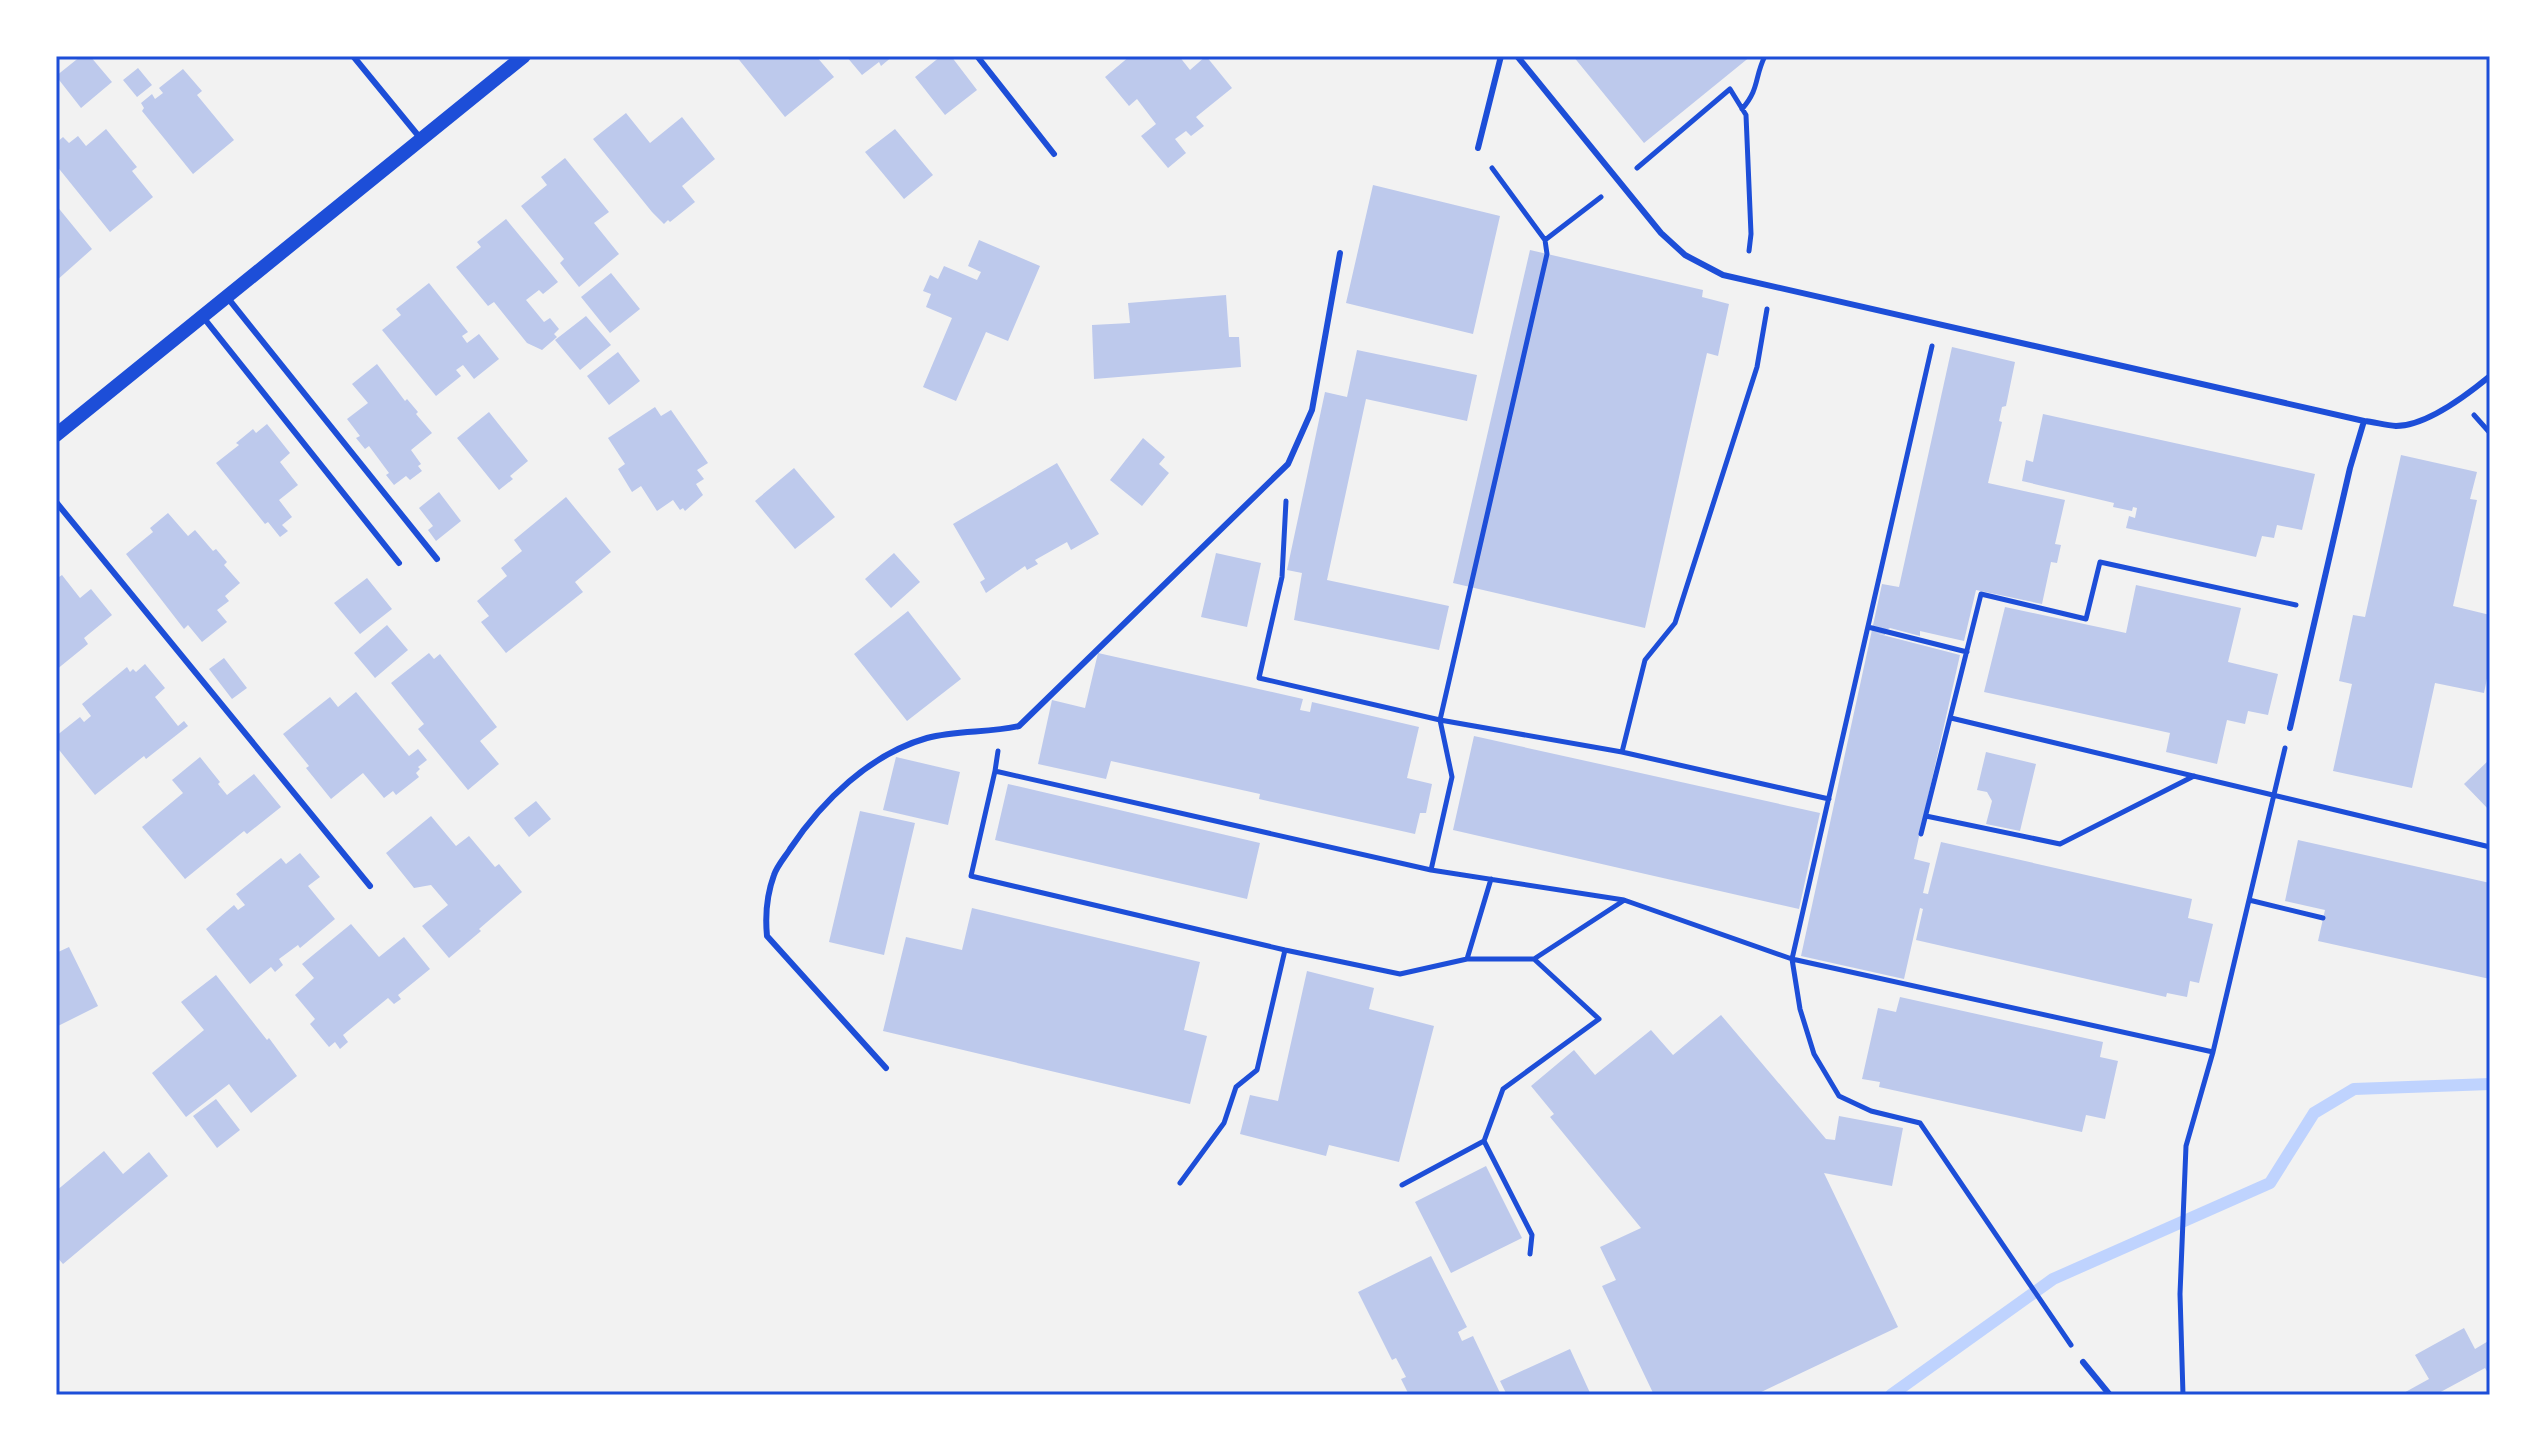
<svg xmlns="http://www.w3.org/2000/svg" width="2546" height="1451" font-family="'Archivo Narrow',sans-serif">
<rect width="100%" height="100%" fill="#f2f2f2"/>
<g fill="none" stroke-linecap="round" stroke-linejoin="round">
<path stroke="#bfd3fe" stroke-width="12" d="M1891,1395L2053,1279L2270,1183L2314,1113L2354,1089L2490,1084"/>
</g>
<path fill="#bdc9ec" d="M81,56H90L112,82L81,108L56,76Z
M736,56H816L834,77L785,117Z
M846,56H893L881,66L879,62L862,75Z
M941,56H951L977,90L945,115L915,77Z
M1130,56H1179L1190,70L1206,56L1232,88L1196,117L1204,126L1191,136L1186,131L1175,139L1186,153L1168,168L1141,136L1156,124L1137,99L1129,106L1105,77Z
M1573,56H1751L1644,143Z
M138,68L152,85L137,97L123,80Z
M183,69L202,91L197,95L234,140L193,174L142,111L144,108L141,103L152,94L155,99L163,93L159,88Z
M626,113L650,143L682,117L715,159L682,186L695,202L670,222L668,220L664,224L652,212L593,139Z
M106,129L137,167L132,171L153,197L110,232L56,165V143L63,137L69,143L78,136L86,146Z
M895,129L933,175L904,199L865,152Z
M565,158L609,212L594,223L619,254L579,287L560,263L564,259L521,206L547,185L541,177Z
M1373,185L1500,216L1473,334L1346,303Z
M56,205L92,249L56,281Z
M506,219L558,282L543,294L539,290L526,300L544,322L550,318L559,329L554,334L557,337L542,350L527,343L494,302L488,306L456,267L481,247L477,242Z
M979,240L1040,266L1008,341L986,332L956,401L923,387L952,318L926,307L931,294L923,291L930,275L938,279L944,266L977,280L981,272L968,266Z
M1530,250L1703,290L1702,297L1729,304L1718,356L1707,353L1645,628L1453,583Z
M611,273L640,309L610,333L581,297Z
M429,283L468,332L462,336L467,343L479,334L499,359L474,379L463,365L456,370L461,376L436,396L382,330L401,315L396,309Z
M1226,295L1229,337H1239L1241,367L1094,379L1092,325L1130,323L1128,303Z
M586,316L611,345L580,370L555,340Z
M1952,347L2015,362L2006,406L2002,407L1999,421L2002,422L1988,483L2065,500L2055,544L2061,545L2057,563L2051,562L2042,604L1976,590L1964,641L1920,631V636L1890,628L1886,630L1885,635L1875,633L1960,655L1914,859L1930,863L1923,893L1928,894L1941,842L2192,899L2188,918L2213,924L2199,983L2190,981L2187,997L2167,993L2166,997L1916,940L1923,909L1920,908L1904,979L1801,956L1882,584L1899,587Z
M1357,350L1477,375L1467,421L1366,399L1327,580L1449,606L1439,650L1294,620L1302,573L1287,570L1325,392L1347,397Z
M618,352L640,381L609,405L587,376Z
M377,364L405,401L407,399L418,412L416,414L432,433L411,450L421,464L418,466L422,471L410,480L406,476L394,485L386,475L389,473L369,446L365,449L356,438L360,436L347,419L368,403L352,384Z
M655,407L661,416L671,410L708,463L697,470L704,479L696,484L703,495L685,511L683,508L680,510L673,500L657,511L641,486L632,492L618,469L625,464L608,438Z
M489,412L528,461L510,476L513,479L499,490L457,438Z
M2043,414L2315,474L2302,530L2277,525L2274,538L2262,536L2256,557L2126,528L2129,516L2135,518L2137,508L2133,507L2132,511L2113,507L2114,503L2022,481L2026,460L2033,462Z
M267,424L290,453L280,462L298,485L279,500L292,517L282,525L288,531L280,537L268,522L265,524L216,463L239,445L236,443L253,429L256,433Z
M1143,438L1165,457L1159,464L1169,473L1142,506L1110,480Z
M2401,455L2477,472L2470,499L2477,500L2453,606L2490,615V664L2484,693L2435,683L2412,788L2333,771L2352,684L2339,681L2353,615L2365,617Z
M1057,463L1099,534L1071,550L1067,542L1035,560L1038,564L1027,570L1025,566L986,593L980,582L985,579L953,524Z
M794,468L835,517L795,549L755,501Z
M439,492L461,521L436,541L428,530L433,526L419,508Z
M566,497L611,552L575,582L583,592L506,653L481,622L489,616L477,601L507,576L501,568L522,551L514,540Z
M168,513L188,536L195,530L213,551L216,549L227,562L224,565L240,583L225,596L229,601L217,610L227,622L202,642L188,625L184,629L126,554L153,532L150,528Z
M894,553L920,582L891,608L865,579Z
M1216,553L1261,563L1247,627L1201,617Z
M62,575L80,598L91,589L112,615L84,638L88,644L56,670V579Z
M367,578L392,609L360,634L334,603Z
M2136,585L2241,608L2228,662L2278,674L2268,715L2248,711L2245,724L2227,720L2217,764L2166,752L2170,733L1984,692L2005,607L2126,633Z
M908,611L961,679L907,721L854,654Z
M387,625L408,650L375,678L354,653Z
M429,653L434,659L440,654L497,727L480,741L499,764L468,790L418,729L424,724L391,683Z
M1098,653L1303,699L1300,710L1310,712L1312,702L1419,727L1407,778L1432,784L1426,813H1420L1415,834L1259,799L1260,794L1111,761L1106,779L1038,764L1052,700L1085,708Z
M224,658L247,688L232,699L209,669Z
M145,664L165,688L155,697L178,726L184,721L188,726L146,759L144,756L95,795L56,746V736L80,717L84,722L91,716L82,704L127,667L130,672L133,669L136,672Z
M356,692L409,756L418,749L427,760L418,767L420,769L416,773L419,777L396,795L393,791L384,798L363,773L331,799L306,768L309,766L283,734L330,697L338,707Z
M1474,736L1820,813L1799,909L1453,830Z
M1986,752L2036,764L2020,831L1986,824L1992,801L1987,792L1977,790Z
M200,757L220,782L218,784L227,795L254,774L281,807L247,834L244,831L185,879L142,827L183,793L172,780Z
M896,757L960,772L948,825L883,810Z
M2490,759V811L2464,784Z
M1008,784L1260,843L1247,899L995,840Z
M536,801L551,819L529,837L514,818Z
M860,811L915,823L884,955L829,942Z
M431,816L456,846L469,836L495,867L499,864L522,892L479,929L481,931L449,958L422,926L448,905L431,885L414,888L386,853Z
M2298,840L2490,883V979L2318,941L2325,910L2285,901Z
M300,853L320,877L308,886L335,919L300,948L298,945L279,959L283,965L275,972L271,967L250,984L206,929L234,905L238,910L245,905L236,894L281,858L286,864Z
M972,908L1200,962L1184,1030L1207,1036L1190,1104L883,1031L906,937L962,950Z
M351,924L379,957L404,937L430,969L398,995L401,999L394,1004L388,998L343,1035L348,1042L340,1049L335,1042L329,1047L310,1024L315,1019L295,995L314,978L302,964Z
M69,947L98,1006L56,1027V953Z
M1307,971L1374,988L1369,1009L1434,1026L1399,1162L1329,1145L1326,1156L1240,1134L1250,1095L1278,1101Z
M216,975L267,1040L269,1038L297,1076L251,1113L229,1084L186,1117L152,1073L204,1030L181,1002Z
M1900,997L2103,1042L2100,1057L2118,1061L2105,1119L2086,1115L2082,1132L1879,1087L1880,1082L1862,1079L1878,1008L1896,1012Z
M1721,1015L1826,1139L1835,1140L1839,1116L1903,1128L1892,1186L1824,1173L1898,1327L1755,1395H1654L1602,1286L1616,1280L1600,1247L1641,1228L1550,1117L1554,1114L1531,1086L1574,1050L1595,1075L1651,1030L1673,1055Z
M216,1099L240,1130L217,1148L193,1116Z
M104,1151L123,1174L149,1152L168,1176L63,1264L56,1256V1191Z
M1486,1166L1522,1238L1451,1273L1415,1202Z
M1431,1256L1467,1327L1458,1332L1462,1341L1473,1336L1501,1395H1409L1401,1379L1406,1377L1396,1358L1392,1360L1358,1292Z
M2464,1328L2475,1349L2490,1340V1376L2485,1368L2435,1395H2400L2429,1379L2415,1355Z
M1570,1349L1591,1395H1507L1500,1381Z"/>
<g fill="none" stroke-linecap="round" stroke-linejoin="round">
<path stroke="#1d4ed8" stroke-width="5" d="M1742,109C1760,88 1754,78 1765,56
M1637,168L1730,89L1746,115L1751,234L1749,251
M1545,240L1601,197
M1932,346L1792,959L1800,1009L1814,1054L1839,1096L1871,1111L1920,1123L2071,1345
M2474,415L2490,433
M1286,501L1282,577L1259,678L1440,720L1622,752L1829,799
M1868,627L1967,652
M1951,718L2490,847
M998,751L995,771L1431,870L1624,900L1792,959L2213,1052
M1622,752L1645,660L1675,623L1757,367L1767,309
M995,771L971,876L1285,950L1400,974L1467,959H1534
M1926,816L2060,844L2194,776
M1921,834L1981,594L2086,619L2100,562L2296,605
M1431,870L1452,777L1440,720L1547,254L1545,240L1492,168
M2249,900L2323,918
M1467,959L1491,879
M1180,1183L1224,1123L1236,1087L1257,1070L1285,950
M1402,1185L1484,1141
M1530,1254L1532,1235L1484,1141L1503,1089L1599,1019L1534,959L1623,901
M2183,1395L2180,1294L2186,1146L2213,1052L2285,748"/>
<path stroke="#1d4ed8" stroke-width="6" d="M353,56L421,139
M977,56L1054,154
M1517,56L1661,233L1685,255L1723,275L2364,421C2374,422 2385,425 2396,426C2426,426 2467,395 2490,376
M1478,148L1501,56
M227,297L437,559
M203,317L399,563
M56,502L370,886
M2290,728L2350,468L2364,421
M886,1068L767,936C765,915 767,894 774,875C777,866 785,857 790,849C822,801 870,754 927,738C957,730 989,733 1019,726L1288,464L1312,410L1340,253
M2083,1362L2110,1395"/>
<path stroke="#1d4ed8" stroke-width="14" d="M56,435L524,56"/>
</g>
<rect width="2546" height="1451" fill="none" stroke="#ffffff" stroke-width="116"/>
<rect x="58" y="58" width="2430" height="1335" fill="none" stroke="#1d4ed8" stroke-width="3"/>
</svg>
